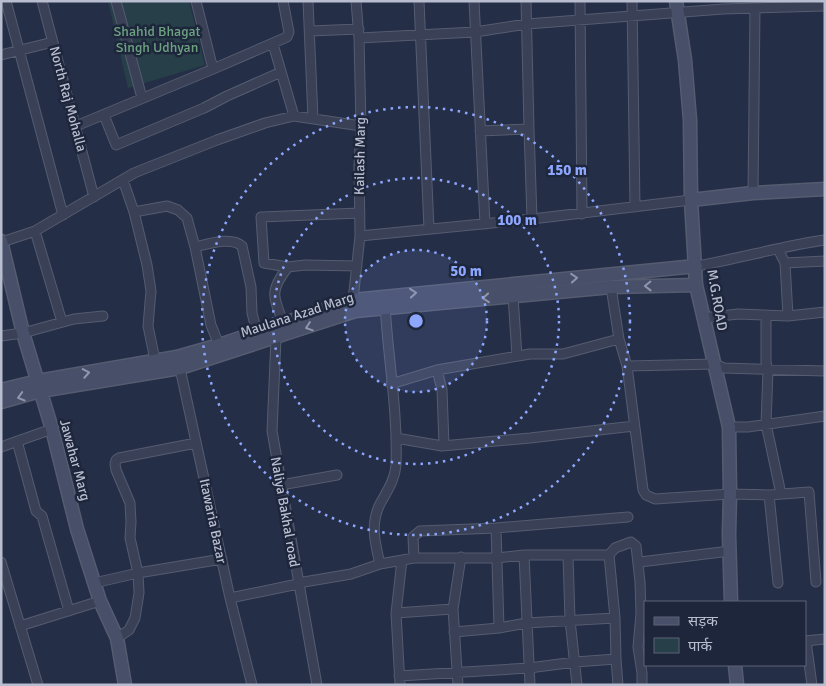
<svg xmlns="http://www.w3.org/2000/svg" width="826" height="686" font-family="Signika,'Noto Sans Devanagari',sans-serif">
<rect width="100%" height="100%" fill="#252e47"/>
<path fill="#273f48" d="M108,1H189L205,65L128,88Z"/>
<g fill="none" stroke-linecap="round" stroke-linejoin="round">
<defs>
<path id="street" d="M6,1L63,215
M42,1L94,197
M116,1L142,98
M196,1L213,69
M308,1L313,119
M419,1L429,229
M474,1L485,224
M526,1L529,129L532,219
M580,1L582,214
M632,1L635,207
M310,31L359,29
M359,38L475,32L527,24L723,9L825,6
M273,44L294,116
M1,55L53,42
M104,115L116,145L204,108L227,96L281,72
M76,126L213,69L287,37L289,32L283,1
M480,131L529,129
M123,180L134,212L147,265L151,291L148,326L156,365
M753,193L755,8
M134,212L167,206L178,210L187,218L195,247L211,325L219,345
M35,231L62,322
M360,236L532,219L691,200
M2,242L35,231L134,173L217,140L265,123L294,116L361,126
M195,247C208,244 231,236 242,246L251,287L252,313L257,333
M778,249L785,263L825,261
M785,263L788,316
M696,266C739,259 781,246 825,240
M288,267L305,265L357,266
M611,287L619,339L627,366L715,364L724,368L825,371
M513,296L517,356
M354,305L353,300L360,236L359,166L361,126L359,38L356,1
M766,315V362L768,370L766,424L781,494
M703,318L738,314L788,316L825,312
M284,324C273,297 269,291 288,267L264,263L261,217L360,213
M1,336L23,333L74,319L103,316
M276,338L272,431L317,685
M179,364L230,598L252,685
M627,366L643,490L646,495L655,499L730,494L769,495L809,492L816,582
M437,370L442,390L444,445
M391,384L437,370L530,354H563L619,339
M729,427H748L825,416
M396,438L442,446L530,438L634,426
M17,441L36,511L42,516L69,611
M1,447L52,429
M281,485L337,475
M769,495L778,583
M496,528L499,628
M524,555L530,685
M609,555L615,618L616,659L618,685
M568,556L570,620L577,685
M414,558L413,537L420,531L496,528L628,517
M638,560L640,562L730,551
M1,562L38,685
M380,564C375,543 370,524 380,504C387,491 395,480 396,465C398,412 388,358 385,305
M94,583L138,573L222,559
M298,583L351,574L380,564L414,558H497L524,555H609L615,548L631,542L636,546L640,582L641,613L638,647L642,673V685
M230,598L298,584
M396,613L453,609
M20,626L100,601
M454,632L499,628L526,623L615,618
M117,638L129,630L135,618L139,593L138,573L130,538L131,522L130,503L116,470L115,464L116,460L119,458L196,443
M805,641L825,639
M806,641L812,685
M399,676L529,668L575,662L616,659
M400,685L396,613L402,560
M458,685L453,609L461,557"/>
<path id="secondary" d="M676,1L685,60L690,120L691,200L696,285L729,427L730,494L729,534L731,602
M691,200L753,193L825,189
M1,241L23,333L52,429L77,529L100,601L117,638L125,685
M1,390L38,381L177,357L219,345L353,300L696,266
M1,402L40,391L180,368L355,311L611,287L696,285
M735,665L737,685"/>
</defs>
<use href="#street" stroke="#555c70" stroke-width="11"/>
<use href="#secondary" stroke="#555c70" stroke-width="15"/>
<use href="#street" stroke="#3a4156" stroke-width="9"/>
<use href="#secondary" stroke="#474f69" stroke-width="12"/>
</g>
<defs><path id="oneway-chevron" d="M-2-3.5L2.5 0L-2 3.5" fill="none" stroke-width="1.6" stroke-linecap="round" stroke-linejoin="round" transform="scale(1.25)"/></defs>
<g stroke="#9096ab">
<use href="#oneway-chevron" transform="translate(574 278) rotate(-5)"/>
<use href="#oneway-chevron" transform="translate(648 286) rotate(179)"/>
<use href="#oneway-chevron" transform="translate(413 293) rotate(-5)"/>
<use href="#oneway-chevron" transform="translate(486 298) rotate(175)"/>
<use href="#oneway-chevron" transform="translate(309 327) rotate(161)"/>
<use href="#oneway-chevron" transform="translate(86 373) rotate(-10)"/>
<use href="#oneway-chevron" transform="translate(21 397) rotate(164)"/>
</g>
<circle cx="416" cy="321" r="71" fill="#8da7ff" fill-opacity=".12"/>
<g fill="none" stroke="#8da7ff" stroke-width="2.5" stroke-dasharray="2.5 5">
<circle cx="416" cy="321" r="71"/>
<circle cx="416" cy="321" r="143"/>
<circle cx="416" cy="321" r="214"/>
</g>
<g text-anchor="middle" dominant-baseline="central" stroke-width="5" stroke-linejoin="round" paint-order="stroke">
<g font-size="14" fill="#6da281" stroke="#1e263c">
<text x="157" y="31">Shahid Bhagat<tspan x="157" dy="16">Singh Udhyan</tspan></text>
</g>
<g font-size="14" fill="#b8bdcf" stroke="#1e263c">
<text transform="translate(68 99) rotate(75)">North Raj Mohalla</text>
<text transform="translate(360 156) rotate(-89)">Kailash Marg</text>
<text transform="translate(717 300) rotate(80)">M.G.ROAD</text>
<text transform="translate(297 315) rotate(-18)">Maulana Azad Marg</text>
<text transform="translate(75 460) rotate(75)">Jawahar Marg</text>
<text transform="translate(285 512) rotate(80)">Naliya Bakhal road</text>
<text transform="translate(213 521) rotate(78)">Itawaria Bazar</text>
</g>
</g>
<circle cx="416" cy="321" r="8" fill="#8da7ff" stroke="#1e263c" stroke-width="2.5"/>
<g font-size="15" text-anchor="middle" font-weight="bold" fill="#8da7ff" stroke="#1e263c" stroke-width="5" stroke-linejoin="round" paint-order="stroke">
<text x="567" y="175">150 m</text>
<text x="517" y="225">100 m</text>
<text x="466" y="276">50 m</text>
</g>
<rect width="826" height="686" fill="none" stroke="#b8bdcf" stroke-width="5"/>
<rect x="644" y="601" width="162" height="65" fill="#1e263c" stroke="#5c6277"/>
<rect x="654" y="617" width="25" height="8" fill="#474f69" stroke="#5c6277"/>
<text x="688" y="626" font-size="15" fill="#b8bdcf">सड़क</text>
<rect x="654" y="638" width="25" height="15" fill="#273f48" stroke="#5c6277"/>
<text x="688" y="651" font-size="15" fill="#b8bdcf">पार्क</text>
</svg>
